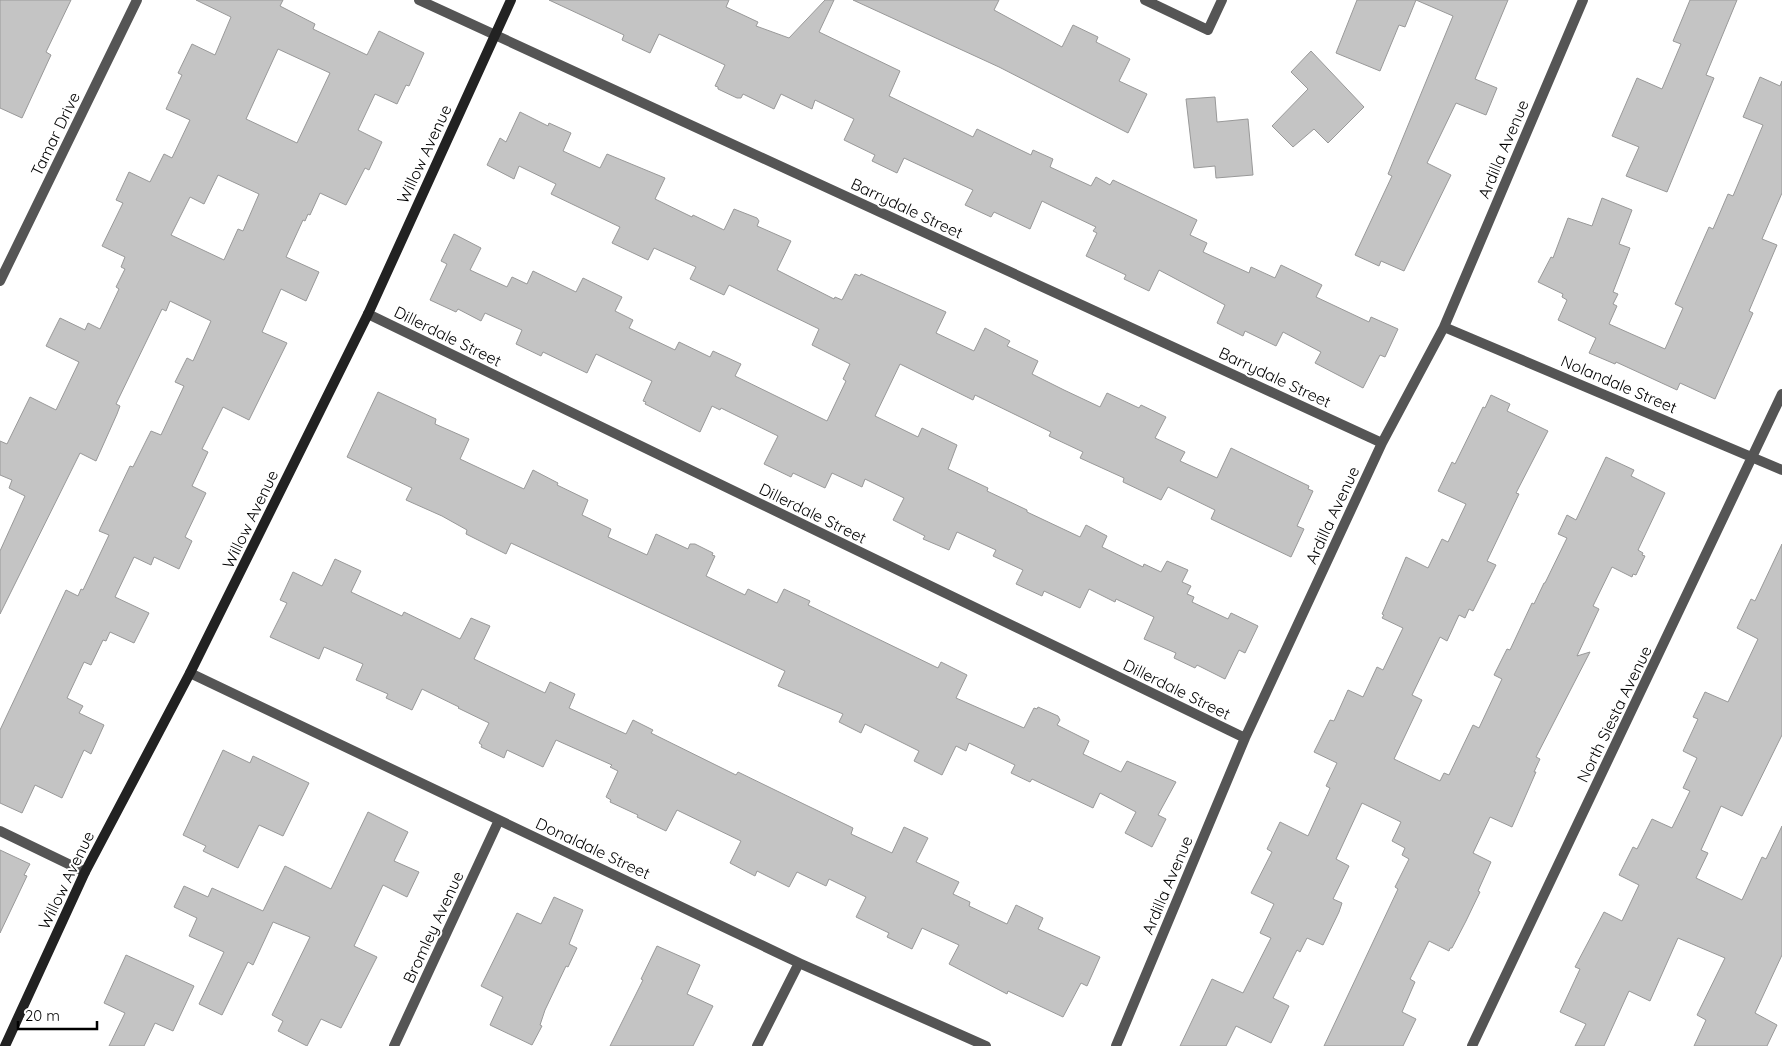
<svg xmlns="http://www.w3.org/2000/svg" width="1782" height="1046" font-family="Quicksand,sans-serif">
<rect width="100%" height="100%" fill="#fff"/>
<path fill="#c4c4c4" stroke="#999" fill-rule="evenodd" d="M0,0H71L46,52L51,55L22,118L0,108Z
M196,0H283L280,6L315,24L313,29L367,55L379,31L424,53L409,86L406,85L397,104L375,94L358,130L382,142L369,170L365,168L346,205L320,193L310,215L308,214L305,221L303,220L286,257L319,272L306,301L281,289L262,332L287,343L249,420L223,407L202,449L208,452L192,486L206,493L185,537L192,541L179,569L154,557L151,565L134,557L115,597L149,613L134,643L110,632L106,641L103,640L91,665L84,662L67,698L83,706L79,713L104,725L91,754L84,750L62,798L35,785L22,813L0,803V730L66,590L78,596L81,589L83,590L109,535L99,531L130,466L133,467L151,431L161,435L184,386L175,382L187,358L193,361L211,321L170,301L166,311L162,309L116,404L120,406L117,414L96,461L80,453L0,614V551L25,496L9,488L12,480L0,475V441L7,444L30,397L56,410L79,362L46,346L60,318L85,330L88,323L100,329L119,289L116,287L125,269L121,267L125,257L102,246L123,203L116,200L129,172L150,182L164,154L172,158L190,120L166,109L182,75L178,73L192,44L215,55L231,17ZM278,49L330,73L297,143L246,119ZM218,175L259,194L243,231L238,229L224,260L171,235L190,197L204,204Z
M549,0H729L726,7L758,22L756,26L789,38L825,0H834L819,32L900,71L889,96L973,137L977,129L1031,155L1033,150L1053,159L1050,167L1091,186L1096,177L1110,185L1113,180L1197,220L1190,235L1207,243L1203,252L1249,273L1251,267L1275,278L1281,265L1322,285L1316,297L1369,322L1371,317L1398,329L1385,357L1380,355L1363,388L1315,363L1321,352L1283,332L1276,346L1245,331L1243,336L1217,323L1225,305L1159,270L1149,291L1124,279L1126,275L1086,256L1097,233L1093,231L1096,227L1054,207L1042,201L1030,229L994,212L991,217L965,205L973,190L904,158L897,173L872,161L875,155L844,140L854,119L815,100L812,109L781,94L774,109L743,94L741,98H737L718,89V87L715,86L725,65L659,34L650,53L622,40L624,35Z
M853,0H999L994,10L1062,47L1073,25L1098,37L1096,42L1130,59L1119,81L1147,94L1128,133L999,67Z
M1357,0H1508L1475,79L1497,88L1486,115L1456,103L1427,163L1451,175L1404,271L1381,261L1379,266L1355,255L1392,176L1388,174L1453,16L1416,0L1405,27L1399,25L1380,71L1336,53Z
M1690,0H1737L1706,75L1714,78L1667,192L1626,176L1639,147L1612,136L1637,78L1662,89L1681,44L1673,41Z
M1311,51L1364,107L1328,143L1314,129L1293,147L1272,126L1308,89L1291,72Z
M1760,77L1780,86L1782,81V193L1762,239L1777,245L1749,311L1753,313L1715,399L1680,383L1677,390L1616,362L1615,364L1589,353L1596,338L1558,320L1567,300L1562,297L1563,294L1538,282L1551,257L1553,258L1568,218L1592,226L1602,198L1632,210L1619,244L1630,248L1613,292L1618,294L1613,304L1617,306L1609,324L1665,349L1683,308L1675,304L1709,227L1713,229L1728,194L1733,196L1763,125L1743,117Z
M1215,97L1217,122L1248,119L1253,175L1216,178L1215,166L1194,168L1186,99Z
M520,112L548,126L549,123L571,133L563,151L600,168L607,154L665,178L655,199L692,217L693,215L724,230L734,209L757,218L759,221L757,226L791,241L777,270L834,299L835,297L842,300L855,274L860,276L861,274L946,312L936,333L974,351L985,328L1010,341L1007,346L1038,361L1032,374L1064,390L1100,407L1107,393L1139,408L1141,405L1166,417L1155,438L1185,452L1180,461L1217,478L1231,448L1309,486L1308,489L1313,491L1297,526L1304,529L1291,557L1211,519L1215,510L1168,487L1161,500L1123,482L1124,478L1080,458L1083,452L1049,436L1051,432L975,395L973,400L900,364L875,416L918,437L922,428L957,445L948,469L988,488L987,491L1027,510V512L1080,537L1086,525L1107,536L1102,547L1143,567L1144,564L1161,572L1167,561L1188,570L1182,582L1191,586L1187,594L1194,597L1192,602L1228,619L1231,613L1258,626L1245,653L1239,650L1225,679L1197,665L1195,668L1174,658L1176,653L1144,639L1154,617L1116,599L1115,602L1089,589L1080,608L1044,591L1042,596L1016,584L1023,570L993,556L996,550L957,532L949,550L923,539L925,536L893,520L904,498L865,479L862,487L832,473L825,488L793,473L791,477L764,464L778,436L721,408L720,410L712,406L700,432L645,404L646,402L643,401L652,381L596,354L587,373L543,352L541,356L516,344L522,330L485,313L481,321L458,309L456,312L430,300L447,264L441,261L454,234L481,248L470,270L507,287L512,277L527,284L533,271L576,292L583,278L622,297L615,311L633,320L629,328L675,350L679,342L710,357L713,351L741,364L735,376L827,421L846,381L843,379L850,364L812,345L819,329L729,285L724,295L690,279L696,267L654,248L648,260L612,243L620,227L551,194L556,184L519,166L514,179L487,165L500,138L506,142Z
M378,392L436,419L435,424L469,439L460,459L524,489L533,470L558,483L557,485L588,500L582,515L611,529L608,537L647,555L656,534L688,549L690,544H695L713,553L712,555L715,556L706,576L745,595L748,589L777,603L784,589L810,601L808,605L938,668L941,662L967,675L956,698L1024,728L1034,708L1037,709L1038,707L1058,716L1060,720L1057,725L1089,741L1083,754L1121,772L1127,761L1176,782L1158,815L1166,819L1152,847L1125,833L1136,812L1100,793L1093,808L1032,779L1030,782L1011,773L1015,765L969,743L966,751L956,746L942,775L914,761L919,751L865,724L861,733L839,722L843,714L778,686L785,671L511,543L506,554L466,534L467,530L442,516L406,500L412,488L347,457Z
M1491,395L1510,404L1507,411L1548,431L1516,493L1519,494L1487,561L1496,565L1473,611L1469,609L1465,618L1459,615L1447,641L1440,637L1412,695L1422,700L1394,759L1440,781L1444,773L1449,775L1473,725L1479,728L1502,679L1494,675L1507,649L1510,650L1532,603L1534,604L1544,583H1545L1567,538L1558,534L1567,515L1576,520L1606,457L1634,470L1631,476L1665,493L1638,550L1643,553L1642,555L1645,556L1636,575L1633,574L1632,577L1612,567L1593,606L1599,609L1577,656L1590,652L1536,757L1540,759L1534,772H1536L1512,827L1490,817L1473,853L1491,862L1478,891L1480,892L1466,921L1452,948H1450L1449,951L1429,941L1410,979L1415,982L1402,1012L1416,1019L1403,1046H1324L1398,889L1395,887L1409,859L1402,855L1405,848L1392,841L1401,822L1362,803L1336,859L1349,866L1333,899L1342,903L1339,912L1323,945L1307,938L1300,952L1297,950L1273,998L1289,1006L1271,1043L1236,1026L1226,1046H1180L1212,979L1243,993L1271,938L1260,933L1274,904L1251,893L1272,852L1267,849L1280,822L1308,836L1330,788L1326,786L1337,763L1314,752L1330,720L1334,721L1348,690L1363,697L1377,667L1383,670L1403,628L1382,618L1384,615L1382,614L1406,557L1428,568L1442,539L1448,542L1466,504L1438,491L1452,462L1455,464L1483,407L1485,408Z
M1782,544V735L1742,816L1721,806L1701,850L1708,853L1696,878L1742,900L1762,857L1766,859L1782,826V955L1755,1013L1777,1025L1767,1046H1694L1706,1020L1697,1015L1725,958L1678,938L1650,1001L1629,991L1604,1046H1575L1586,1024L1560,1012L1580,969L1575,967L1604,912L1622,921L1639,885L1619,875L1633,847L1637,849L1652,819L1672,828L1690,791L1683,788L1697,758L1683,751L1698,719L1693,717L1705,692L1728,702L1758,639L1737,628L1751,599L1755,601Z
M335,559L361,571L351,592L402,616L404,612L460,639L471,618L490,626L474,659L545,693L550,682L575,694L569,708L606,725L626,734L633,720L653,730L651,733L736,775L738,772L853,828L851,834L892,853L904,827L928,838L916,862L959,882L953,894L970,902L969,906L1007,924L1016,905L1043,918L1038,929L1100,957L1087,986L1081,983L1063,1017L1008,991L1007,994L949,964L959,945L922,928L912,949L887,937L889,933L856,917L866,897L829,879L826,886L797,872L789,887L757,871L755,876L730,863L741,841L677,810L666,831L637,817L638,815L610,802L611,800L606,797L618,771L610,767L612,765L556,740L543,767L507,750L504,758L481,747L482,745L479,743L489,723L458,708L459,707L422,689L412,710L386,698L388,694L356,680L363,664L324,647L319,659L270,637L287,603L280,600L293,572L322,586Z
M223,750L250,763L253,756L309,783L283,836L259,825L238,868L203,851L206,846L183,835Z
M368,812L408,832L394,861L419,872L407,897L383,885L354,946L377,957L341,1028L321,1019L307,1046L278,1031L283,1021L272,1015L310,937L273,922L253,965L248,962L222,1015L199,1004L224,952L189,936L197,918L174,907L184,886L208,897L212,888L263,911L285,866L331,889Z
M0,850L30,864L24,875L27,876L0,933Z
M554,897L583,910L569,944L577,948L568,967L566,966L545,1010L540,1025L542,1026L532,1045L490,1025L503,997L481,986L517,913L541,924Z
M657,946L700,965L687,994L713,1006L693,1046H610L643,980L641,979Z
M126,955L194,986L173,1031L155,1023L144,1046H109L125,1013L104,1003Z"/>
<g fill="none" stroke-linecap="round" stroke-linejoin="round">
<path stroke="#555" stroke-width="10" d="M0,831L85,872"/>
<path stroke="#555" stroke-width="10" d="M419,0L1382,443
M1145,0L1208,30L1222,0
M0,281L137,0
M368,314L1245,738
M1444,327L1782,470
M190,673L799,963L986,1046
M394,1046L499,820
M757,1046L799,963
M1116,1046L1245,738L1382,443L1444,327L1583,0
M1472,1046L1782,394"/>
<path stroke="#222" stroke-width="10" d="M5,1046L85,872L190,673L368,314L511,0"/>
</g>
<g text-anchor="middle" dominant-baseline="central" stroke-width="4" stroke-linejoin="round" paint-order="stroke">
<g font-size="16" fill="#000" stroke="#fff">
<text transform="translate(55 134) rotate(-64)">Tamar Drive</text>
<text transform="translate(1503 149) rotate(-67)">Ardilla Avenue</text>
<text transform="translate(424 154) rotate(-65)">Willow Avenue</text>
<text transform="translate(907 208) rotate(25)">Barrydale Street</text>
<text transform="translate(448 336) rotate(26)">Dillerdale Street</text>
<text transform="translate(1275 377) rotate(25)">Barrydale Street</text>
<text transform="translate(1619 384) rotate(23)">Nolandale Street</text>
<text transform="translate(813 513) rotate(26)">Dillerdale Street</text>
<text transform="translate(1332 515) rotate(-65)">Ardilla Avenue</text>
<text transform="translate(250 519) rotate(-64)">Willow Avenue</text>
<text transform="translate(1177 689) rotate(26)">Dillerdale Street</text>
<text transform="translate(1614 714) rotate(-64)">North Siesta Avenue</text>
<text transform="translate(593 848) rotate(25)">Donaldale Street</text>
<text transform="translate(66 880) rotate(-64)">Willow Avenue</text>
<text transform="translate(1167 885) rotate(-67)">Ardilla Avenue</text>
<text transform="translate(433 927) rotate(-65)">Bromley Avenue</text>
</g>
</g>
<path d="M18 1021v8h79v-8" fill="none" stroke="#000000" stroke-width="2.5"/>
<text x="25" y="1021" font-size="15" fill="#000000" stroke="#ffffff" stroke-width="4" paint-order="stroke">20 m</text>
</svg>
